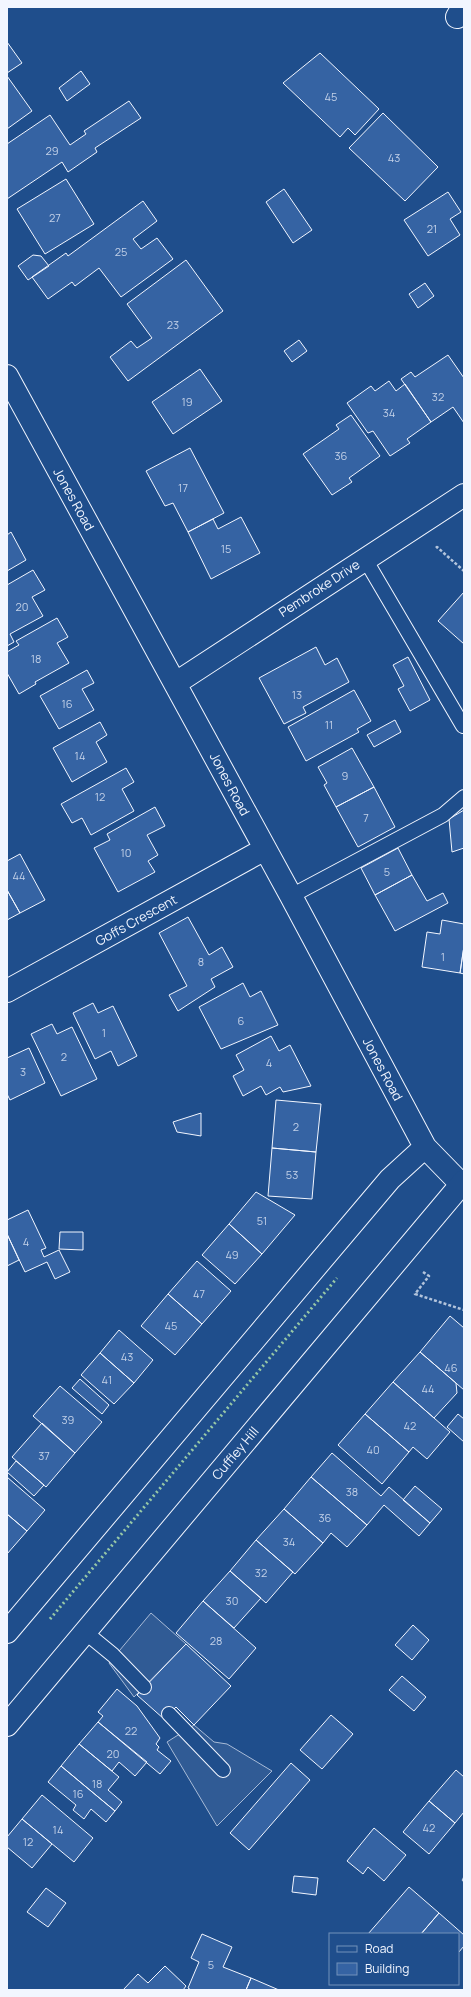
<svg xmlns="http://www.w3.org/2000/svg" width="471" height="1997" font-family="Manrope,sans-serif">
<rect width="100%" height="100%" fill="#1f4e8c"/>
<path fill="#305b95" stroke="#a8bbd7" d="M151,1613L186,1644L134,1697L109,1663Z
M194,1725L214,1742L227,1744L272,1771L217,1826L167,1742Z"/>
<path fill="#3563a3" stroke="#f2f6ff" d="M7,42L22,63L7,73Z
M320,53L379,109L355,135L348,128L340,137L283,83Z
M81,71L90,84L67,101L59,88Z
M7,76L32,111L7,129Z
M129,101L141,118L95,148L97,152L68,172L62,162L7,199V144L50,115L70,145L86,134L84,131Z
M383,113L438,167L405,201L349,148Z
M66,179L94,224L45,254L17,209Z
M284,189L312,230L293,243L266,202Z
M448,192L461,212L450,219L460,235L428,256L404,220Z
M143,201L157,221L133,239L141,249L157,238L173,259L121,297L99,268L75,286L72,282L48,299L32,277L66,253L68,256Z
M33,255L41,256L49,266L28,280L18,266Z
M186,260L223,311L128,381L110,357L131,341L137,348L152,338L127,304Z
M425,283L434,296L418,308L409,294Z
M299,340L307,351L292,362L284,351Z
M448,355L464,378V423L453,407L431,422L401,379L411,372L415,377Z
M200,369L222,401L173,434L152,402Z
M389,381L396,391L405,384L431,422L407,439L410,443L390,456L373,431L368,433L347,403L371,386L375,391Z
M351,415L380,456L349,478L352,482L332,495L303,454L339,429L336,425Z
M190,448L224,513L188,532L173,503L165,506L146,471Z
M241,517L260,553L211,579L188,532L213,519L218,529Z
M11,532L26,560L7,571V535Z
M33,570L45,590L32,597L43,616L10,634L14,642L7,646V585Z
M464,592V644L438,621Z
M57,618L68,637L57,643L69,663L35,682L36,684L19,694L7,673V652L19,645L16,641Z
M316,647L325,665L337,658L349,682L303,707L306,713L284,724L259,678Z
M408,657L430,700L410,711L398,689L404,686L393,665Z
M87,670L94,683L82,689L94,710L59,729L40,696Z
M354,690L371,721L357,729L359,732L306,761L288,727Z
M395,720L401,732L374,747L367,735Z
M100,722L107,735L96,742L107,762L72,782L53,748Z
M352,748L374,787L336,807L324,785L327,783L318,767Z
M126,768L134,782L122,789L134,811L91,835L82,818L72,823L61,804Z
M374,787L395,827L358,847L336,807Z
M155,807L165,826L147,835L158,855L148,861L155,872L118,892L94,848L110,840L107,834Z
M464,810V848L452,852L449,819Z
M398,848L412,875L375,895L361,868Z
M20,854L45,900L20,913L7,890V861Z
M412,875L427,901L443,893L448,903L395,931L375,895Z
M7,890L20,913L7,920Z
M188,917L209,955L222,947L233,967L211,979L215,987L178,1011L169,995L187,986L159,933Z
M442,920L464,924V946L460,973L422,967L427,932L440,934Z
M464,946V974L460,973Z
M243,983L250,997L261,991L278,1025L221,1049L199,1007Z
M93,1003L98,1013L113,1006L137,1056L118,1066L111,1051L95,1059L73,1013Z
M52,1024L57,1034L72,1027L97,1079L61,1096L31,1034Z
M271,1036L279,1051L290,1045L311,1086L283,1092L280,1087L266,1095L261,1086L243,1096L233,1076L244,1070L236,1055Z
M29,1048L45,1083L10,1100L7,1094V1058Z
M276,1100L321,1104L316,1152L272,1148Z
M201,1113V1136L177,1132L173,1122Z
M272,1148L316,1152L312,1199L268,1196Z
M256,1192L295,1215L262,1254L229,1224Z
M28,1210L46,1248L41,1250L44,1257L59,1250L70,1272L55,1279L47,1262L25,1272L7,1234V1220Z
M229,1224L262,1254L235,1284L202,1255Z
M60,1232H83V1250L59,1249Z
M7,1234L19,1260L7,1266Z
M197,1261L231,1291L202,1324L168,1294Z
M168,1294L202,1324L175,1355L141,1326Z
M450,1316L464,1328V1390L420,1352Z
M119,1330L153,1360L134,1383L100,1353Z
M420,1352L456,1383L457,1393L434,1418L393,1382Z
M100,1353L134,1383L114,1404L81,1375Z
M80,1379L109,1405L102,1414L72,1388Z
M393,1382L450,1432L427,1459L413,1447L409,1452L365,1414Z
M60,1386L102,1422L75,1453L33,1416Z
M365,1414L409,1452L382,1484L338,1445Z
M458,1414L464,1419V1442L447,1427Z
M42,1423L75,1453L46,1487L12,1457Z
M332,1453L381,1496L389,1487L430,1523L419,1536L384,1505L367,1525L311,1477Z
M16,1461L44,1485L34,1496L7,1472Z
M7,1477L45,1510L27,1531L7,1514Z
M311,1477L367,1525L347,1547L331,1533L323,1543L284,1509Z
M415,1486L442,1509L430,1523L403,1500Z
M284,1509L323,1543L295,1574L256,1540Z
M7,1514L27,1531L7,1554Z
M256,1540L293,1572L266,1603L230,1571Z
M230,1571L261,1598L234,1628L203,1601Z
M203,1601L256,1648L229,1679L176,1633Z
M413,1625L429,1640L412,1660L395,1645Z
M186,1644L231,1686L194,1725L176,1707L164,1719L137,1695Z
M402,1676L426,1697L414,1711L389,1690Z
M117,1689L137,1706L160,1738L156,1744L159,1747L157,1750L171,1761L160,1774L98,1722L103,1716L98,1712Z
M331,1715L353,1734L322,1769L300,1750Z
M98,1722L147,1762L135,1776L119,1762L112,1771L79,1744Z
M79,1744L119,1777L108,1790L122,1802L115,1811L61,1766Z
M291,1763L310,1780L249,1850L230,1833Z
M61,1766L115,1811L106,1822L91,1809L84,1819L73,1810L76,1805L48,1782Z
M456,1770L464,1777V1812L455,1823L429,1801Z
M42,1795L93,1838L74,1862L22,1819Z
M429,1801L455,1823L429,1854L403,1832Z
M22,1819L52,1844L32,1868L7,1847V1837Z
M374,1828L406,1855L384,1881L368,1867L363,1874L347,1861Z
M294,1876L318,1878L316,1895L292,1892Z
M409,1887L439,1913L421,1934H368Z
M46,1888L66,1903L48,1927L27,1912Z
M439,1913L464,1935V1946L458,1953V1934H421Z
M202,1934L232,1947L223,1967L251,1978L246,1990H191L188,1988L199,1962L191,1958Z
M165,1966L186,1986L183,1990H123L138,1974L148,1983Z
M251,1978L279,1990H246Z"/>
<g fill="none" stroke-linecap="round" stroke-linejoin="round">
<defs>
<path id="lane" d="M365,559L463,726L464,725
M291,896L443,815L464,797
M85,1632L113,1655L144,1687
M169,1714L223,1770"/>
<path id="street" d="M457,17L463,7
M7,376L291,896L425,1147L461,1184
M176,683L464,495
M7,991L265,849
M7,1632L390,1179L425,1147"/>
<path id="secondary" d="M7,1725L464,1181"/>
</defs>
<use href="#lane" stroke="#f2f6ff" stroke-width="16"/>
<use href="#street" stroke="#f2f6ff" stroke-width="24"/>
<use href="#secondary" stroke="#f2f6ff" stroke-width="24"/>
<path stroke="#b3c4dc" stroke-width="2.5" stroke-dasharray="3 2" stroke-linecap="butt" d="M436,548L437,547L464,571
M423,1272L429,1276L415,1294L464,1310
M464,1878L463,1880L464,1881"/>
<use href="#lane" stroke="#1f4e8c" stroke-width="14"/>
<use href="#street" stroke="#1f4e8c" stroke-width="22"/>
<use href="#secondary" stroke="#1f4e8c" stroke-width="22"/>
<path stroke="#97c8a6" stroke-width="3" stroke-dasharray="2 3" stroke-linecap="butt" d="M50,1619L337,1278"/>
</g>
<g text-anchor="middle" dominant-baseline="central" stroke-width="3" stroke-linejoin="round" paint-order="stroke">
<g font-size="11" fill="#c3d1e8">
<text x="331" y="96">45</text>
<text x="52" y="150">29</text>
<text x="394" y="157">43</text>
<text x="55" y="217">27</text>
<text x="432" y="228">21</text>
<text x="121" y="251">25</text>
<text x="173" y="324">23</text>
<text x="438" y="396">32</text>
<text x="187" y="401">19</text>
<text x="389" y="412">34</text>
<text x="341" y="455">36</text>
<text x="183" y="487">17</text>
<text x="226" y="548">15</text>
<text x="22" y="606">20</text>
<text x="36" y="658">18</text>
<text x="297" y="694">13</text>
<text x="67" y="703">16</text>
<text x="329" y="724">11</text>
<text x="80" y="755">14</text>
<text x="345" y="775">9</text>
<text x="100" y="796">12</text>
<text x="366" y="817">7</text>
<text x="126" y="852">10</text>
<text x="387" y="871">5</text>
<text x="19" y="875">44</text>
<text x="443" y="956">1</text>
<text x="201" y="961">8</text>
<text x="241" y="1020">6</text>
<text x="104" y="1032">1</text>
<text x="64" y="1056">2</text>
<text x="269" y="1062">4</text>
<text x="23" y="1071">3</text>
<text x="296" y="1126">2</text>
<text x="292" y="1174">53</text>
<text x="262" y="1220">51</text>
<text x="26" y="1241">4</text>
<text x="232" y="1254">49</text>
<text x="199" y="1293">47</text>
<text x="171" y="1325">45</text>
<text x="127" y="1356">43</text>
<text x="451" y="1367">46</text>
<text x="107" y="1379">41</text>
<text x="428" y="1388">44</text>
<text x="68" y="1419">39</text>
<text x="410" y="1425">42</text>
<text x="373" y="1449">40</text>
<text x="44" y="1455">37</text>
<text x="352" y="1491">38</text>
<text x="325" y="1517">36</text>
<text x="289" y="1541">34</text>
<text x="261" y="1572">32</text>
<text x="232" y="1600">30</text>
<text x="216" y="1640">28</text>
<text x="131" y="1730">22</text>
<text x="113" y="1753">20</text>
<text x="97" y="1783">18</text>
<text x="78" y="1793">16</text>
<text x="429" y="1827">42</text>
<text x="58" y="1829">14</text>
<text x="28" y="1841">12</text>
<text x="211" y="1964">5</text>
</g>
<g font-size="13" fill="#f2f6ff" stroke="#1f4e8c">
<text transform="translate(74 499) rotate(61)">Jones Road</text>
<text transform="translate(319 588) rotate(-33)">Pembroke Drive</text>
<text transform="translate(230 784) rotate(62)">Jones Road</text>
<text transform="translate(136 920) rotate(-29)">Goffs Crescent</text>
<text transform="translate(383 1069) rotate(62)">Jones Road</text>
<text transform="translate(235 1453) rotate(-50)">Cuffley Hill</text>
</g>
</g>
<rect width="471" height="1997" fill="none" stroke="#f2f6ff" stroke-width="16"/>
<rect x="329" y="1933" width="130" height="52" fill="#1f4e8c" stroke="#7391ba"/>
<rect x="337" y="1946" width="20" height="6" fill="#1f4e8c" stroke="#7391ba"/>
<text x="365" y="1953" font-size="12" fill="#f2f6ff">Road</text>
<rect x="337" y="1963" width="20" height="12" fill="#3563a3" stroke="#7391ba"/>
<text x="365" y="1973" font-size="12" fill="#f2f6ff">Building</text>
</svg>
